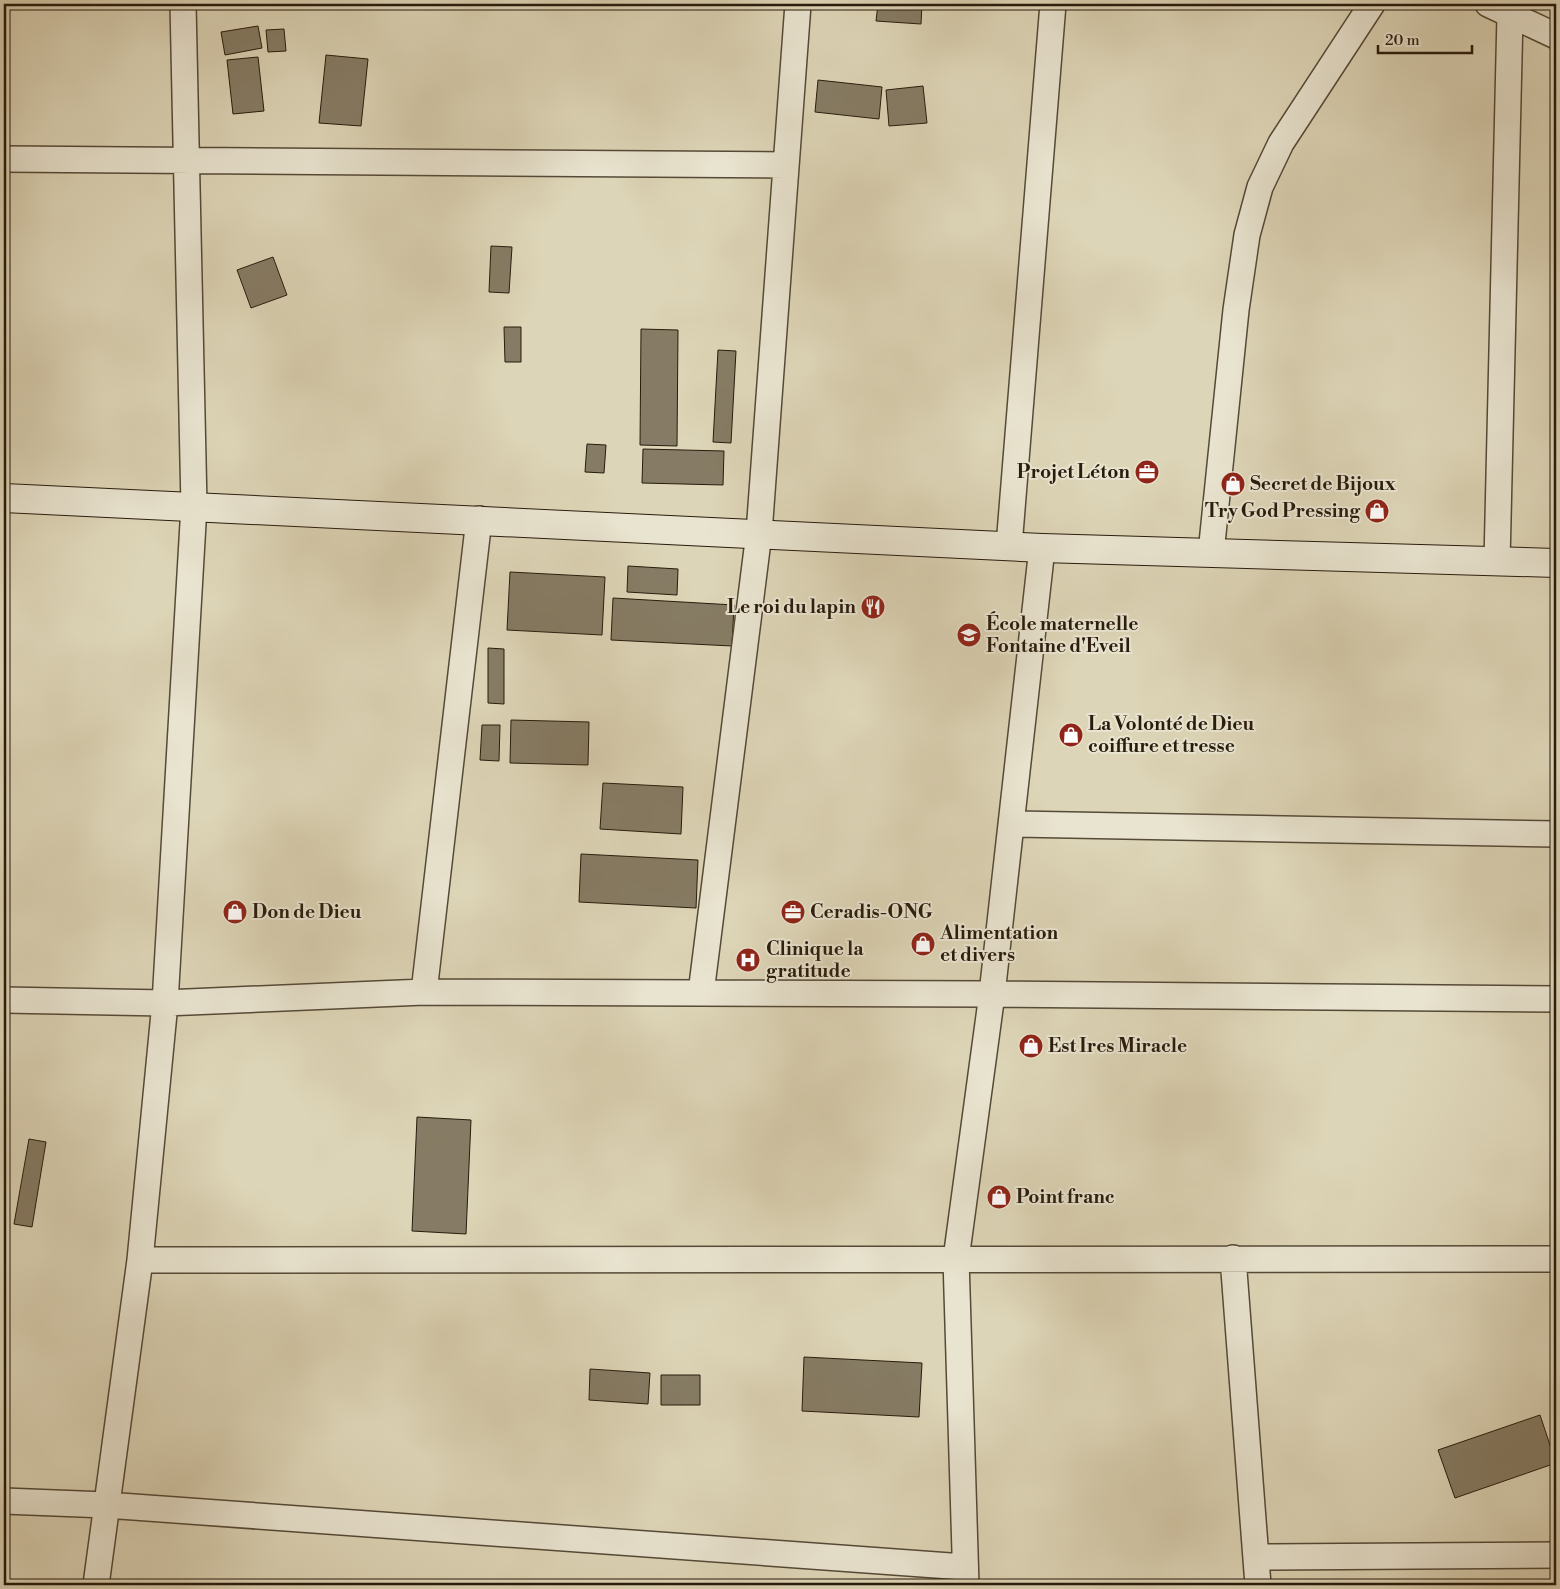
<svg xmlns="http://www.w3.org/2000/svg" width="1560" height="1589" font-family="'Libre Bodoni',serif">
<rect width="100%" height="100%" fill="#ddd5b7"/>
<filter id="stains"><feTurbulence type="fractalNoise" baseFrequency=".004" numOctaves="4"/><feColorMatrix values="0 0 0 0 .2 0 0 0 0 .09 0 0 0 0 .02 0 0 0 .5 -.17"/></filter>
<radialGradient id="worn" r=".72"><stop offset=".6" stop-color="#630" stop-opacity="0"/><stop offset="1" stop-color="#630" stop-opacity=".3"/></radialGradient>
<path fill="#867c65" stroke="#281b0c" d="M878,4H922L921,24L876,21Z
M258,26L262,48L225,55L221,32Z
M284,29L286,51L268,52L266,30Z
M326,55L368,59L361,126L319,123Z
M258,57L264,111L233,114L227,60Z
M818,80L882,87L879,119L815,112Z
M923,86L927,123L889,126L886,90Z
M491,246L512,247L509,293L489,292Z
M273,257L287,295L251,308L237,270Z
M504,327H521V362H505Z
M641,329L678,330L677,446L640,445Z
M718,350L736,351L731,443L713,442Z
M587,444L606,445L604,473L585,472Z
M643,449L724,451L723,485L642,483Z
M628,566L678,569L677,595L627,592Z
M510,572L605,577L602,635L507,630Z
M613,598L734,605L732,646L611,640Z
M488,648L504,649V704L488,703Z
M511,720L589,722L588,765L510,763Z
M482,725H500L499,761L480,760Z
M603,783L683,787L681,834L600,829Z
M581,854L698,860L696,908L579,902Z
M417,1117L471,1120L466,1234L412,1231Z
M29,1139L46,1142L32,1227L14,1224Z
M804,1357L922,1363L919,1417L802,1411Z
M590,1369L650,1373L648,1404L589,1400Z
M661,1375H700V1405H661Z
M1540,1415L1556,1463L1455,1498L1438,1450Z"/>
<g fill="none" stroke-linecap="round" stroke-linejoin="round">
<defs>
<path id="minor" d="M1488,4L1556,36
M4,159L784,165
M1009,546L1053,4
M1211,553L1236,310L1247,235L1260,187L1281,143L1372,4
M1497,561L1510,15
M1012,824L1556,834
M424,992L479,519
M701,993L759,533L798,4
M4,1000L165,1003L424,992L992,994L1556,999
M1233,1258L1258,1585
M140,1260L1556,1259
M4,1501L106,1505L964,1567
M1256,1557L1556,1555
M96,1585L140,1260L165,1003L194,506L183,4
M966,1585L956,1259L992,994L1042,548"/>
<path id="secondary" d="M4,498L1042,548L1556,563"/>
</defs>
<use href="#minor" stroke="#554a37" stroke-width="28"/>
<use href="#secondary" stroke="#281b0c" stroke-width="30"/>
<use href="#minor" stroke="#e9e4d0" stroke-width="25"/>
<use href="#secondary" stroke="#e9e4d0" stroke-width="28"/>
</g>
<defs>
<symbol id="office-disc" viewBox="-11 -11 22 22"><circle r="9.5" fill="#8f2418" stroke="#e9e4d0"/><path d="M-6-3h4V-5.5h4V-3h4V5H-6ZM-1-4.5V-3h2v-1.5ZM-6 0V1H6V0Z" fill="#fff"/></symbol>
<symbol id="shop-disc" viewBox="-11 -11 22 22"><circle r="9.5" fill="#8f2418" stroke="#e9e4d0"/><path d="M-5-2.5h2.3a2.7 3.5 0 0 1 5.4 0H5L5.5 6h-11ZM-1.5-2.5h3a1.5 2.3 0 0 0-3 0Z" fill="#fff"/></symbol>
<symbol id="restaurant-disc" viewBox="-11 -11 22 22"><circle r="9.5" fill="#8f2418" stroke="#e9e4d0"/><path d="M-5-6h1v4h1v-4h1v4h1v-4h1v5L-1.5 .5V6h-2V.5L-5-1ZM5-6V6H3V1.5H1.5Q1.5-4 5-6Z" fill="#fff"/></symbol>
<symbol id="school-disc" viewBox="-11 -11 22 22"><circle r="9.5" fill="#8f2418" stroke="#e9e4d0"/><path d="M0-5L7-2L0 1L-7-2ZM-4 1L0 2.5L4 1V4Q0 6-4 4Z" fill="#fff"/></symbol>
<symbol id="hospital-disc" viewBox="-11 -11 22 22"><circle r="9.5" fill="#8f2418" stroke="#e9e4d0"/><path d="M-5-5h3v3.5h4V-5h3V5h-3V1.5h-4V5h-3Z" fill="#fff"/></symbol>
</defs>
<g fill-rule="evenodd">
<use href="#office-disc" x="1133" y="458" width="28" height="28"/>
<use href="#shop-disc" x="1219" y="470" width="28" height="28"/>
<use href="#shop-disc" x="1363" y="497" width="28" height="28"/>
<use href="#restaurant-disc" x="859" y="593" width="28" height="28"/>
<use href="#school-disc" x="955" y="621" width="28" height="28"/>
<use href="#shop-disc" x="1057" y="721" width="28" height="28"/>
<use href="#shop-disc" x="221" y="898" width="28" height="28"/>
<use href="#office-disc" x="779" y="898" width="28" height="28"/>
<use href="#shop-disc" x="909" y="930" width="28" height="28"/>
<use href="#hospital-disc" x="734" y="946" width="28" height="28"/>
<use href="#shop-disc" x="1017" y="1032" width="28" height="28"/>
<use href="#shop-disc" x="985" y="1183" width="28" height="28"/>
</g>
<g text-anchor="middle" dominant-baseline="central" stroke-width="4" stroke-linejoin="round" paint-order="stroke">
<g font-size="19" font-weight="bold" fill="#281b0c" stroke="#e9e4d0" text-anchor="start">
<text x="1130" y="472" text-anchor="end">Projet Léton</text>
<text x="1250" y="484">Secret de Bijoux</text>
<text x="1360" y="511" text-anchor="end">Try God Pressing</text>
<text x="856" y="607" text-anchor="end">Le roi du lapin</text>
<text x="986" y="624">École maternelle<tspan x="986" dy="22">Fontaine d'Eveil</tspan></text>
<text x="1088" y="724">La Volonté de Dieu<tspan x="1088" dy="22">coiffure et tresse</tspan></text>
<text x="252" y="912">Don de Dieu</text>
<text x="810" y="912">Ceradis-ONG</text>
<text x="940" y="933">Alimentation<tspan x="940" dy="22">et divers</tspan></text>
<text x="766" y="949">Clinique la<tspan x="766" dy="22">gratitude</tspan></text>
<text x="1048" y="1046">Est Ires Miracle</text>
<text x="1016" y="1197">Point franc</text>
</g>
</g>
<rect width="1560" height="1589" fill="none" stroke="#ddd5b7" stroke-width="20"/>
<rect x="5" y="5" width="1550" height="1579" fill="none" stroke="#281b0c" stroke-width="2.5"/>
<rect x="10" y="10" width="1540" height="1569" fill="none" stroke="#281b0c"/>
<path d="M1378 45v8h94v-8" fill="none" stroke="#281b0c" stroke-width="2.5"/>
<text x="1385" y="45" font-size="15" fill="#281b0c" stroke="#e9e4d0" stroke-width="4" paint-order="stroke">20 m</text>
<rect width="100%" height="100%" filter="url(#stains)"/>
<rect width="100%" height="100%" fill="url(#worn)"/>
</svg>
